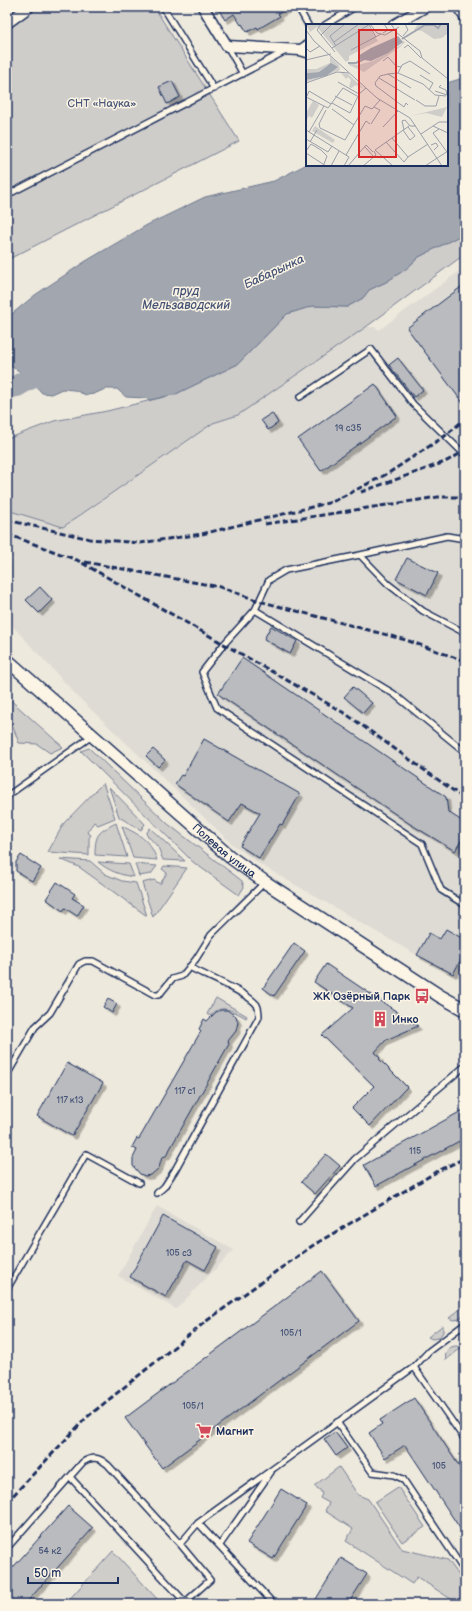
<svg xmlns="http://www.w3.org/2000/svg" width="472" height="1611" font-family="'Balsamiq Sans',sans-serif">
<defs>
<filter id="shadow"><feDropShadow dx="3.5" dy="3.5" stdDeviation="0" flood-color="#0004"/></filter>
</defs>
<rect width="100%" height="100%" fill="#eee9dd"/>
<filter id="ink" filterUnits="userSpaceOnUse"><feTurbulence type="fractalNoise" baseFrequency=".025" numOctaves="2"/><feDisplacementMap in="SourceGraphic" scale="8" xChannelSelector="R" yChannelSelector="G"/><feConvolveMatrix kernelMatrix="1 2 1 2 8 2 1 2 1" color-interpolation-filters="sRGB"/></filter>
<g filter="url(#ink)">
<path fill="#dedbd4" d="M465,267V981L427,961L261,865L232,844L80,699L7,620V569L14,559L7,555V510L64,527L213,423L238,415L366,327H375L379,330Z
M157,1206L234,1250L176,1309L118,1276Z"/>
<path fill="#cfcdca" stroke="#757e94" d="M7,7H154L239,141L7,260Z
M465,233V254L366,327L238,415L213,423L63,527L7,510V439L54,421L107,411L176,394L238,364L287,314L313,306L347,307L363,298L369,290L386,282L406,269L419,257Z
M7,697L63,747L50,753L37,744L19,743L13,727L7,723Z
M89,748L168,824L242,881L244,887L239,895L193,862L81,751Z
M103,783L115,818L98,825L94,822L87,832L91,835L89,838V855L48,852L64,823Z
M109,787L145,824L141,830L119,817Z
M116,823L127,857L95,855C95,834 98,832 116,823Z
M122,826C140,835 150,840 157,860L133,858Z
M150,828L185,861L163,860L158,847L146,834Z
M60,859L90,861L105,874L122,881L136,883L147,916L79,867Z
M98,862L129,864L134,877C120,875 109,871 98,862Z
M135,864L157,866L151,874L139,876Z
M164,866L187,868L153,917L142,883L154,880L160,884L167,873L162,869Z
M216,998L247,1016L246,1018C235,1012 220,1002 211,1016L207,1014Z
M464,1306V1313L460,1319L453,1320L449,1318Z
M443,1325V1332L439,1338L432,1339L428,1337Z
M457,1346L461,1348L446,1360C444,1351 449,1346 457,1346Z
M339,1467L358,1495L368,1499L402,1549L448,1560L465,1584V1601H454L417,1577L412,1584L346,1541L353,1529L325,1511L329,1503L320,1498L322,1494L320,1490L314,1486Z
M398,1487L425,1527L402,1542L375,1502Z
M113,1551L158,1600L153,1604H65Z"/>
<path fill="#a2a7af" stroke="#6c778f" d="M463,78H465V233L419,257L406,269L386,282L369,290L363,298L347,307L313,306L287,314L238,364L176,394L150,400L145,398L126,397L117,389H105L94,394L86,395L74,390L62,389L51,394L42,393C34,384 19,367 7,366V318L35,295L86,261L147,225L205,197L274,181L307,164L447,165V83Z"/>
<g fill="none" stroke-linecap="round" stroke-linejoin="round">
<path stroke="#a2a7af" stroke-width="22" d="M7,388L17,386L27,380L56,368"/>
</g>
<path fill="#babbbe" stroke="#1b2f5e" filter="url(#shadow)" d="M217,7H290L278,14L280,16L258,29L257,27L247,32L242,24L241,25L234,14L225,20Z
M172,81L180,97L167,104L159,87Z
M465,284V406L407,328Z
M398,358L423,390L414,397L389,365Z
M375,384L397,416L321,471L298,439Z
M272,413L278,423L268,430L261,420Z
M407,558L438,573L427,595L396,579Z
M40,587L52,600L39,613L26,600Z
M271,626L297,641L290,654L264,639Z
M242,658L446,797L448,812L465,823V834L455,851L410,824L218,694Z
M353,687L372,703L363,713L344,697Z
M204,739L300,794L282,825L280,824L259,858L240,846L260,813L242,803L229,822L175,784L181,775L183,776Z
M153,749L165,760L158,767L146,756Z
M21,855L41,868L32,881L16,871V862Z
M57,882L75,894L72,898L84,905L77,916L65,908L63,911L46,899Z
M446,929L465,940V952L453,974L417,955L429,933L440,939Z
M294,943L305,951L274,996L263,988Z
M326,964L418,1026L386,1040L375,1052L380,1058L379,1059L407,1087L370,1126L352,1108L374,1086L322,1035L353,1008L314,982Z
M108,999L117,1004L112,1013L103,1007Z
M221,1010H227L236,1016L238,1022L236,1031L228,1041L229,1044L166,1156L162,1157L159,1168L151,1175L145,1176L140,1174L133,1166V1158L137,1150L132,1147L137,1138L139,1139L201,1031L199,1029L204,1019L207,1021L216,1012Z
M67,1063L103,1083L72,1136L37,1116Z
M465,1109V1138L376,1186L364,1165Z
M326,1154L340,1166L315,1194L301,1182Z
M163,1216L218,1247L205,1270L187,1260L166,1297L130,1277Z
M322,1271L359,1321L162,1468L125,1418Z
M414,1398L465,1475V1536L405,1445L385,1458L369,1433L382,1424L380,1420Z
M335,1432L347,1448L336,1456L324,1439Z
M281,1489L307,1505L273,1559L247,1543Z
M68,1506L93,1528L25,1604H7V1574Z
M341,1558L367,1574L348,1604H313Z"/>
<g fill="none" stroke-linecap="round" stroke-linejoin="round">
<defs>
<path id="service" d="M163,7L214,89
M298,7L308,25
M325,25L355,7
M227,46L243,74
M298,49L307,43
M7,195L286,51
M300,397L371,349L413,404L465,455
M465,539L447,536L360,555L388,584L423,611L465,633
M360,555L286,570L269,580L255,610L224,644L202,672L217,708L422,844L441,890L465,905
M255,610L394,694L465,752
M7,796L92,736
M7,1075L35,1027L50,1013L79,964L85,961H93L155,995H159L172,979L182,976L196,959L211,935L265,882
M157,1193L164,1187L175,1170L259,1017C259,1013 259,1009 257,1005C249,993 204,975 189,967
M299,1222L355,1159L465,1066
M7,1289L86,1154L139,1183
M414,1367L429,1351L465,1324
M337,1422L372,1472L394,1475L403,1479L465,1572
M70,1477L185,1602
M198,1523L274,1604
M220,1545L271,1472
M7,1548L83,1462C92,1456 99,1457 108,1465L180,1544
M183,1604L210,1580L180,1544L198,1523L414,1367L465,1440"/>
<path id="minor" d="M203,7L227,46L300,50L307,52
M458,7L465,17
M7,23L29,7
M394,25L425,7"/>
<g id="tertiary">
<path id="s1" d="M7,660L230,857L265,882L440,996L465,1010"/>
</g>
</defs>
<use href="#service" stroke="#1b2f5e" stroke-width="8"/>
<use href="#minor" stroke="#1b2f5e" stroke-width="13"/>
<use href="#tertiary" stroke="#1b2f5e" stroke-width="15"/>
<use href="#service" stroke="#fcf5e5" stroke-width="5"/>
<use href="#minor" stroke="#fcf5e5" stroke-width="10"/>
<use href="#tertiary" stroke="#fcf5e5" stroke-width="12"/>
<path stroke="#1b2f5e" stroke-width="3" stroke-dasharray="6 3" stroke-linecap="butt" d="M361,492L445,462L465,451
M7,520L90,539L140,543L202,534L332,502L387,474L445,436L465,419
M265,524L438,497H465
M7,534L77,560L346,714L465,799
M85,562L220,587L259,601L406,640L465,661
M7,1502L86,1418L205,1322L312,1246L438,1171L465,1158"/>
</g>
</g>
<defs>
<symbol id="bus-bare" viewBox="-9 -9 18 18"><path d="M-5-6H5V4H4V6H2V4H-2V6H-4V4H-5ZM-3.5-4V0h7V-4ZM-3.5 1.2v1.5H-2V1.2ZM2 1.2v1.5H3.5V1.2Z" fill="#d1495b" stroke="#fcf5e5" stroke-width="2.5" paint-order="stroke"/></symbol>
<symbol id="building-bare" viewBox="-9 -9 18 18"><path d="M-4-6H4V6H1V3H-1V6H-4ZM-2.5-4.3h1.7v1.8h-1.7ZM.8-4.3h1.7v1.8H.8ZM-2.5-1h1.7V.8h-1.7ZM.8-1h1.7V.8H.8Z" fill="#d1495b" stroke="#fcf5e5" stroke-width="2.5" paint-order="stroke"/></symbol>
<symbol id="supermarket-bare" viewBox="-9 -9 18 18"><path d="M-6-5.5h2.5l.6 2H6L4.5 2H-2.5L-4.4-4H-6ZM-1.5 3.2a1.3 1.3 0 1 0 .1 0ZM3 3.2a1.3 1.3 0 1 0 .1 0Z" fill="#d1495b" stroke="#fcf5e5" stroke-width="2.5" paint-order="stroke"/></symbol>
</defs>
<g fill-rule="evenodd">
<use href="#bus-bare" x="411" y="985" width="22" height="22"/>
<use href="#building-bare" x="369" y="1008" width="22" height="22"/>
<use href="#supermarket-bare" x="193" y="1420" width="22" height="22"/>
</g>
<g text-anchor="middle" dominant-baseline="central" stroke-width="3" stroke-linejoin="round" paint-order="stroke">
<g font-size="9" fill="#435276">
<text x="348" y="428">19 c35</text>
<text x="185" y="1091">117 с1</text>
<text x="70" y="1100">117 к13</text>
<text x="415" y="1151">115</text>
<text x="179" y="1253">105 с3</text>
<text x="291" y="1333">105/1</text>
<text x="193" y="1406">105/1</text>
<text x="439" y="1466">105</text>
<text x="50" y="1551">54 к2</text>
</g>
<g font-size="11" fill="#485679" stroke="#fcf5e5">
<text x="102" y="103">СНТ «Наука»</text>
</g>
<g font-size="11" fill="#1b2f5e" stroke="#fcf5e5">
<text stroke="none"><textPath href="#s1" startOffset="289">Полевая улица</textPath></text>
</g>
<g font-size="11" font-weight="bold" fill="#1b2f5e" stroke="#fcf5e5" text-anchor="start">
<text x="410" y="996" text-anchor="end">ЖК Озёрный Парк</text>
<text x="392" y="1019">Инко</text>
<text x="216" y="1431">Магнит</text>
</g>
<g font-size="12" font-style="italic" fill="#445376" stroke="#fcf5e5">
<text transform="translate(274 272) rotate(-25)">Бабарынка</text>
<text x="186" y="291">пруд<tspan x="186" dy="14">Мельзаводский</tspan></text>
</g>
</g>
<g transform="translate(306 24)">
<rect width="142" height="142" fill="#eee9dd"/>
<path d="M0,0H61L72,17L43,32V36L40,38L11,3L4,8ZM112,0H142V9L136,14L128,15L116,7L108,6ZM97,17L99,18L94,23L58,48L43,41V39L52,41L67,37L95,21ZM24,32L33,41L34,46L26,49L0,58V56L15,53L32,43L22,41L13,48L0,49V45H10L24,39ZM35,49L42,50L58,65L50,61L45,64L43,63L45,56L42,53L40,55ZM7,77L13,81L6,94L3,92L1,95L0,89ZM141,83L136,93L120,89L104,92ZM9,102L29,116L27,119L6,107Z" fill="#cfcdca"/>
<path d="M92,12L97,18L82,29L65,37L52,35V32L65,24ZM25,39L32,43L20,52L0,56V49L13,48Z" fill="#a2a7af"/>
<path fill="none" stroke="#a2a7af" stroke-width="2" d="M96,15L119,1H128L132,4L135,0M42,39H50L58,35"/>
<path fill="none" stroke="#9a9faa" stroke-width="1" d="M15,0L11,6L29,28M64,0L71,9L79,11L93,3M85,0L91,9L114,27L116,34L142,55M63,1L70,13M0,6L8,17L71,74L104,94L136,142M77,9L82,6L78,0M15,11L26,0M97,12L102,6L99,0M28,18L53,0M30,22L24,12L39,0M0,24L4,28L14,22M26,24L64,0M98,24L102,21L115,34M45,26L75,10M0,36L25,30M77,37L82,33L90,42L95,43M92,49L96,41L104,37L124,50M82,50L74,52L69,59L70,62L98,83L100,79L102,81M114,51L127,59L123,66M73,54L109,76M32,58L53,70M0,59L31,48L43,49M135,61L133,63L140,66L141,71M105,64L82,50L92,49L117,60L129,71L140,72M129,67L141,71M1,72L3,67L25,80M29,72L46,81M0,73L22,84L37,64L51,72M110,76L119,82H130L133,72M26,79L44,89L53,70L60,64M26,85L48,101M20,86L13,100L14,104L39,116L59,82L66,85L74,76M65,100L74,86L68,83M127,102L142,109M77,103L92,87M133,105L127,109L141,128M0,106L43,133L38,142M97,106L104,116L109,112L102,103M98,106L96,97L99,96L104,102H110M3,108L18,82M115,110L133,98H142M86,114L103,102M0,115L22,128L26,122M4,118L11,106M80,118L98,138L102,133L122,120M125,121L130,119L132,122L128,126M59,123L68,133M69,126L86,114L102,133M69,126L87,142M0,127L5,120L15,126L21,132L18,140M0,129L20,142M40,131L60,97L64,100M25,142L33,127M42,142L60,121L67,128M57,142L70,131L68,127M119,142L142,127"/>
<path fill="#d62828" fill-opacity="0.15" stroke="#d62828" stroke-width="2" d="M53,6H90V133H53Z"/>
<rect width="142" height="142" fill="none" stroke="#1b2f5e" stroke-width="2"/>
</g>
<rect width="472" height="1611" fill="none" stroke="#fcf5e5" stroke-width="24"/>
<rect x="12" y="12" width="448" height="1587" fill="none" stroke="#1b2f5e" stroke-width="1.5" filter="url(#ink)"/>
<path d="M28 1577v6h90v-6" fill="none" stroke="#1b2f5e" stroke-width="2"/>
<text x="34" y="1577" font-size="12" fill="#1b2f5e" stroke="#fcf5e5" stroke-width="3" paint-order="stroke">50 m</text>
</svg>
